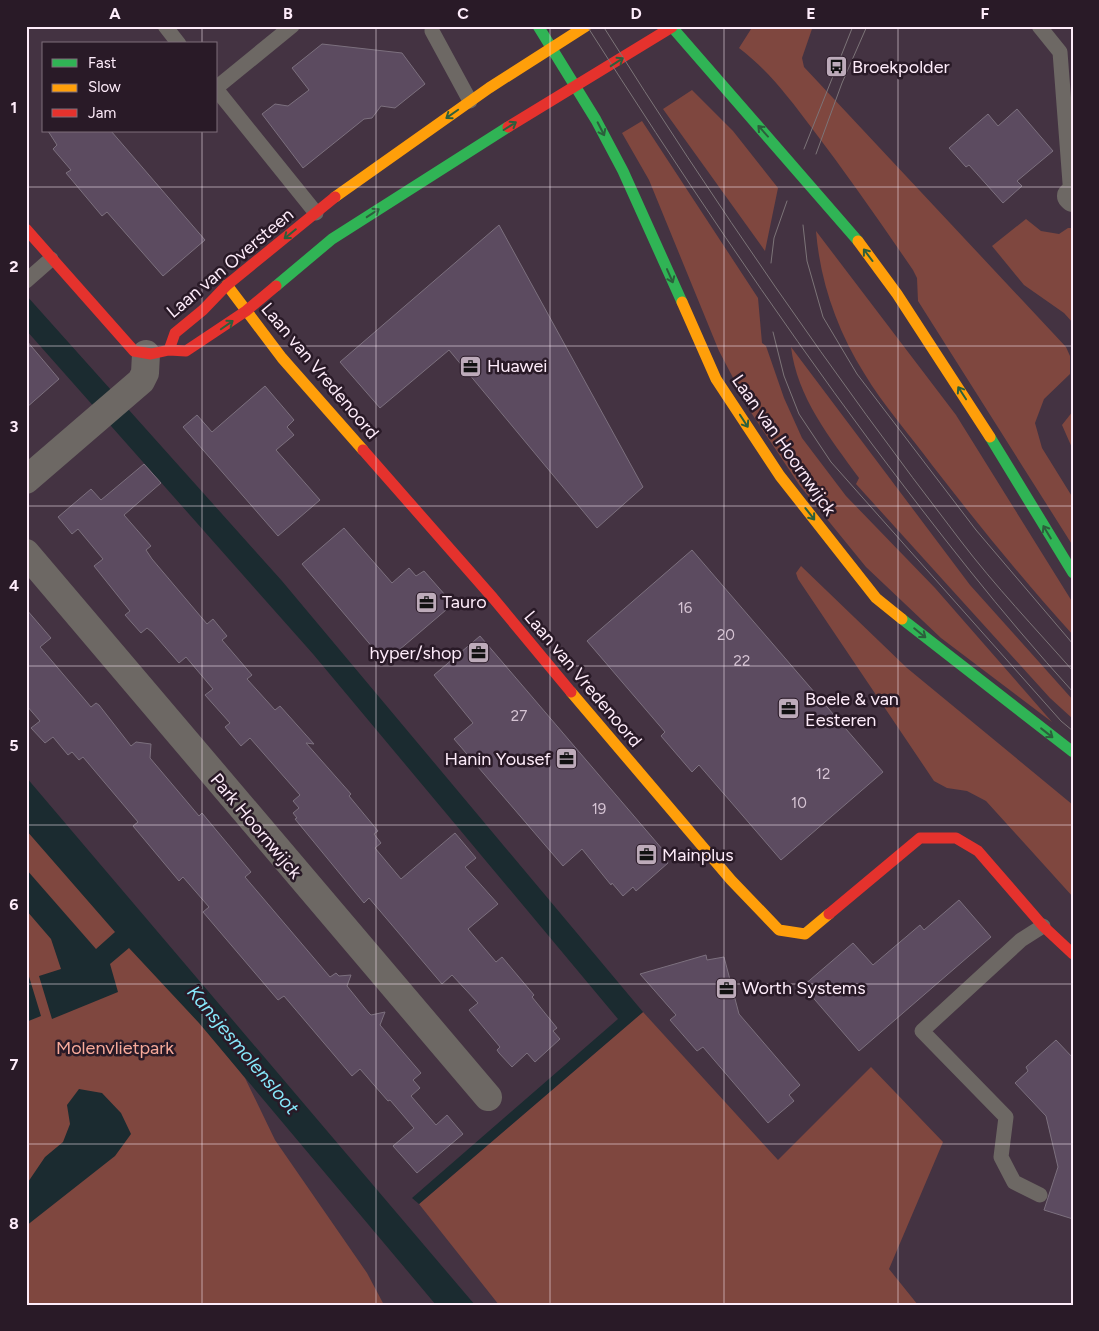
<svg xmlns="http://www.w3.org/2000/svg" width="1099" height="1331" font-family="Figtree,sans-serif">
<rect width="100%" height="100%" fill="#443342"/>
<path fill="#7f473f" d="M753,26H813L802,58L804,67L1066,347L1070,356V374L1044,399L1035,423L1042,448L1073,498V546L918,301L917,278L913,270C880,222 847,174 811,127C789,98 768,70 739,48Z
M692,90L733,131L778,188L765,251L663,109Z
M642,121L758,298L762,343L766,346L784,398L802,438L846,496L935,588L1052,722L941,638L866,567L800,486L752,414L719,351L649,180L622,133Z
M1026,219L1041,231L1059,234L1068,228H1073V323L1064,313L1024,285L992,246Z
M816,231L956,415L1073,603V635C1023,580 977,523 932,465C910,435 883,405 864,373C837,330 820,281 816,231Z
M791,347L970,585L1073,700V719L1050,698L856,484L859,478C830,438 797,397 791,347Z
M1073,411V450L1062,425Z
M801,566L907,668L1073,805V897L986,801L967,791L947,788L934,781L798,579L796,573Z
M26,808L245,1078L275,1140L367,1273L384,1305H26Z
M643,1012L778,1160L871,1067L943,1142L889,1269L918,1305H499L419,1204Z"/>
<path fill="#1b2b30" d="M26,295L282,581L643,1012L419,1204L412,1198L618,1019L313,654L26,330Z
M26,777L475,1305H436L199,1023L129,948L110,964L118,992L52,1019L39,976L61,969L51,939L26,910V869L96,949L115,932L26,830Z
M27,970L41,1016L26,1022V971Z
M79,1089L102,1093L121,1113L131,1134L115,1156L26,1226V1185L45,1157L63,1142L70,1124L67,1105Z"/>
<path fill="#5c4b60" stroke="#7c707e" d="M322,44L402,53L425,84L395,108L381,106L372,118L364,119L303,168L262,114L275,104L288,106L309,90L292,68Z
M1017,109L1053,151L1017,181L1022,186L1003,203L969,165L966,167L949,148L988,114L998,126Z
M48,131H111L205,240L163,276L107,212L102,216L66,173L71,170L53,149L57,145Z
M499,225L643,487L597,528L449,350L380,408L340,362Z
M26,340L59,379L26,408Z
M265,386L294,420L287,427L294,435L276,450L320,500L278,536L183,427L197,415L212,432Z
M144,464L161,483L124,515L151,546L146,550L152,559L207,624L213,619L227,636L222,640L252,675L247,679L275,710L280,706L314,744L306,743L351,794L349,796L378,831L374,834L381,843L375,848L401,879L455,833L476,858L465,867L498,904L468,929L496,962L502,957L534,995L532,997L557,1028L553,1031L560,1039L535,1062L527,1053L512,1067L499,1053L497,1050L500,1047L469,1010L478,1003L452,975L442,984L369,898L364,903L295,819L297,818L293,813L299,808L293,801L300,795L250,738L241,746L225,727L230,723L205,695L213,689L186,657L179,663L152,632L147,628L141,633L125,615L130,611L94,566L103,559L78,529L72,534L58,517L91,489L101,500Z
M344,528L392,583L409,568L416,576L424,571L453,604L385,662L302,564Z
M692,550L883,772L781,860L699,765L692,772L661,736L665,732L587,641Z
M26,609L51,638L40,647L91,707L96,703L99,705L131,746L136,742L151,744L150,758L199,816L202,813L251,872L245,877L330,977L336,973L339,976L351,975L347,986L368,1012L371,1015L385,1012L380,1025L421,1073L413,1080L420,1088L411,1096L436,1125L447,1115L463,1134L417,1173L393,1146L414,1128L390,1100L388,1101L360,1069L352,1076L284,996L278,1000L203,912L209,907L183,877L179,881L133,826L138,822L83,757L79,760L72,752L68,755L53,737L45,743L31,728L40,721L26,705Z
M480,636L669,857L666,860L668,863L636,891L633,887L623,896L612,883L611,885L582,849L563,866L454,739L473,723L434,675Z
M959,900L991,937L859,1051L803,986L853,943L873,965L920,925L924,930Z
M706,955L707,960L724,957L739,1014L800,1085L789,1095L794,1101L768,1123L703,1047L697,1051L670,1020L676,1015L640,974Z
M1056,1040L1073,1058V1219L1044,1210L1058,1167L1046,1116L1015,1083L1028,1071L1026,1067Z"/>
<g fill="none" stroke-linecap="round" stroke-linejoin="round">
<path stroke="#6d6864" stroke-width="15" d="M165,26L179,44
M1039,26L1060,52L1071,196
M432,31L470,101
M216,88L292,26
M216,89L316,213
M26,281L51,259
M1040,1195L1014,1182L1001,1157L1006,1117L922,1031L1021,940L1043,926"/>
<path stroke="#6d6864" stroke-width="28" d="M1071,196L1073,198
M26,480L141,381L145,373L146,354
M26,553L488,1097"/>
<path stroke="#30b455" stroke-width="11" d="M538,26L596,120L623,171L682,302
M671,26L858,241
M276,286L332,239L508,127
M990,437L1073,573
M902,619L1073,752"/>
<path stroke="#ff9f0a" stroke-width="11" d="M335,197L489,88L586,26
M858,241L897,294L990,437
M227,285L282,358L363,450
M682,302L716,379L780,476L876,598L902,619
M571,692L731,880L779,930L805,934L829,914"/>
<path stroke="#e5322d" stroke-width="11" d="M508,127L672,27
M26,229L134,351L151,354L169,350L186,351L246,311L276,286
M169,350L175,333L203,310L227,285L335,197
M363,450L493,598L571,692
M829,914L920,838H956L978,851L1043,926L1073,954"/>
<path stroke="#7c7478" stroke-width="1" d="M587,26C678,169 771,308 872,444C936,529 1001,613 1073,692
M603,26C714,202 833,375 960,540C995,586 1035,628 1073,671
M804,149L853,26
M816,154L842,83L867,26
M803,225L807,261L823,317L857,374L976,530L1073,644
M771,263L774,238L787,201
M773,332L784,376L799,414L831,462L1061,721L1073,731"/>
</g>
<defs><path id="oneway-shaft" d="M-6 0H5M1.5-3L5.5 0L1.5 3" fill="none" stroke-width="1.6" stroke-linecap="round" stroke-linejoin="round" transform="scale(1.25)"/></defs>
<g stroke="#2c5f3c">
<use href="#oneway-shaft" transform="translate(617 62) rotate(-33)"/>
<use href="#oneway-shaft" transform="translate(452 114) rotate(145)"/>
<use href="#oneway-shaft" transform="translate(510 126) rotate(-32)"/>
<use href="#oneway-shaft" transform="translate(601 129) rotate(63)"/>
<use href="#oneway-shaft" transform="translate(763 131) rotate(-132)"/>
<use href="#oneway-shaft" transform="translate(373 213) rotate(-33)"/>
<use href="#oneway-shaft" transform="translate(290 234) rotate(141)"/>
<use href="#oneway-shaft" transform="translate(868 255) rotate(-127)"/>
<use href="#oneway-shaft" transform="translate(670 276) rotate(66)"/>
<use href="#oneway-shaft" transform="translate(227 325) rotate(-35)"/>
<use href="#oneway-shaft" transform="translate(962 393) rotate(-123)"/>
<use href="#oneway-shaft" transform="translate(744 421) rotate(57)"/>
<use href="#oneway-shaft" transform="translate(810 514) rotate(52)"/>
<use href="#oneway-shaft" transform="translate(1047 532) rotate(-121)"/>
<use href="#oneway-shaft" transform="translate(920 633) rotate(39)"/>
<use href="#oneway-shaft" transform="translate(1047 733) rotate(38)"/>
</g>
<path fill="none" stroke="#feecfa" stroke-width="1" stroke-opacity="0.55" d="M202,26V44M376,26V1305M550,26V1305M724,26V1305M898,26V1305M202,131V1305M26,187H1073M26,346H1073M26,506H1073M26,666H1073M26,825H1073M26,984H1073M26,1144H1073"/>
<defs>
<symbol id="bus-square" viewBox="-11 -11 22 22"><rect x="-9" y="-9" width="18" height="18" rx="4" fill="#bdabba" stroke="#291a27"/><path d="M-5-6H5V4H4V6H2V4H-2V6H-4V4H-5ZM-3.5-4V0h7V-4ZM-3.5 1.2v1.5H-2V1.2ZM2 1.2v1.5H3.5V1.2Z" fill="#111"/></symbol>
<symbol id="office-square" viewBox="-11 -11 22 22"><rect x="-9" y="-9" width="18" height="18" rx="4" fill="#bdabba" stroke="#291a27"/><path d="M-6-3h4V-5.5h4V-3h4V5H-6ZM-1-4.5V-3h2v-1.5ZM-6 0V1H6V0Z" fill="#111"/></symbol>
</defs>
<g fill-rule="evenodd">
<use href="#bus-square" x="824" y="54" width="25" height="25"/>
<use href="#office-square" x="458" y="354" width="25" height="25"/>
<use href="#office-square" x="414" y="590" width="25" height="25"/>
<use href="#office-square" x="466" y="640" width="25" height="25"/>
<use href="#office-square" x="776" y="696" width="25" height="25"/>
<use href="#office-square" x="554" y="746" width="25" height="25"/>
<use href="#office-square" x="634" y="842" width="25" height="25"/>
<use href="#office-square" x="714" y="976" width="25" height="25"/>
</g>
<g text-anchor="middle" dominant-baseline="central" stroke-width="5" stroke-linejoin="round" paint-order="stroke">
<g font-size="15" fill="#d6c4d4">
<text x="685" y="608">16</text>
<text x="726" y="635">20</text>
<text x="742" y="661">22</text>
<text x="519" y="716">27</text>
<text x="823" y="774">12</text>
<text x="799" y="803">10</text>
<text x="599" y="809">19</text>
</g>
<g font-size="18" fill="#feecfa" stroke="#291a27" text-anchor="start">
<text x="852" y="67">Broekpolder</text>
<text x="487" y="366">Huawei</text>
<text x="442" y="602">Tauro</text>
<text x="462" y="653" text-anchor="end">hyper/shop</text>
<text x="805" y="699">Boele &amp; van<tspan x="805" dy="21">Eesteren</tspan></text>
<text x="551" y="759" text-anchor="end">Hanin Yousef</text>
<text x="662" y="855">Mainplus</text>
<text x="742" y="988">Worth Systems</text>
</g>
<g font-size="18" fill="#feecfa" stroke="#291a27">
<text transform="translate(230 263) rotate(-40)">Laan van Oversteen</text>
<text transform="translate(320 371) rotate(50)">Laan van Vredenoord</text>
<text transform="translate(784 445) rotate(55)">Laan van Hoornwijck</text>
<text transform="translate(583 679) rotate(50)">Laan van Vredenoord</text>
<text transform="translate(256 826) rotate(50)">Park Hoornwijck</text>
</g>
<g font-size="18" fill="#f9ab9b" stroke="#291a27">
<text x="115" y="1048">Molenvlietpark</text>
</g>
<g font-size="19" font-style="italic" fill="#87e8fb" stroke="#291a27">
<text transform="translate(243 1050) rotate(50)">Kansjesmolensloot</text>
</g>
</g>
<rect width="1099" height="1331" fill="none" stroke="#291a27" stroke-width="55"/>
<rect x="42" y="42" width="175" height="90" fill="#291a27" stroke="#7e6e7b"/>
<rect x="52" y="59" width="25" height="8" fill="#30b455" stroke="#7e6e7b"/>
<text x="88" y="68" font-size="15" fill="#feecfa">Fast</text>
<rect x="52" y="84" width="25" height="8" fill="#ff9f0a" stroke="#7e6e7b"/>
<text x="88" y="92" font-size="15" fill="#feecfa">Slow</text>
<rect x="52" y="109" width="25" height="8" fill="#e5322d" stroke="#7e6e7b"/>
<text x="88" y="118" font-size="15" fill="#feecfa">Jam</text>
<rect x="28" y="28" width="1044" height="1276" fill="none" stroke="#feecfa" stroke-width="2"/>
<g font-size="16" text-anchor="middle" font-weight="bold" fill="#feecfa">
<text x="115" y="19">A</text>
<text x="288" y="19">B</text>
<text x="463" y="19">C</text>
<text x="636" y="19">D</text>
<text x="811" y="19">E</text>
<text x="985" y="19">F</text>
<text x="14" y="113">1</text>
<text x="14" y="272">2</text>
<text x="14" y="432">3</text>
<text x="14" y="591">4</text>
<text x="14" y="751">5</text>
<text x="14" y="910">6</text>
<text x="14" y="1070">7</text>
<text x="14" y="1229">8</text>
</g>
</svg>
